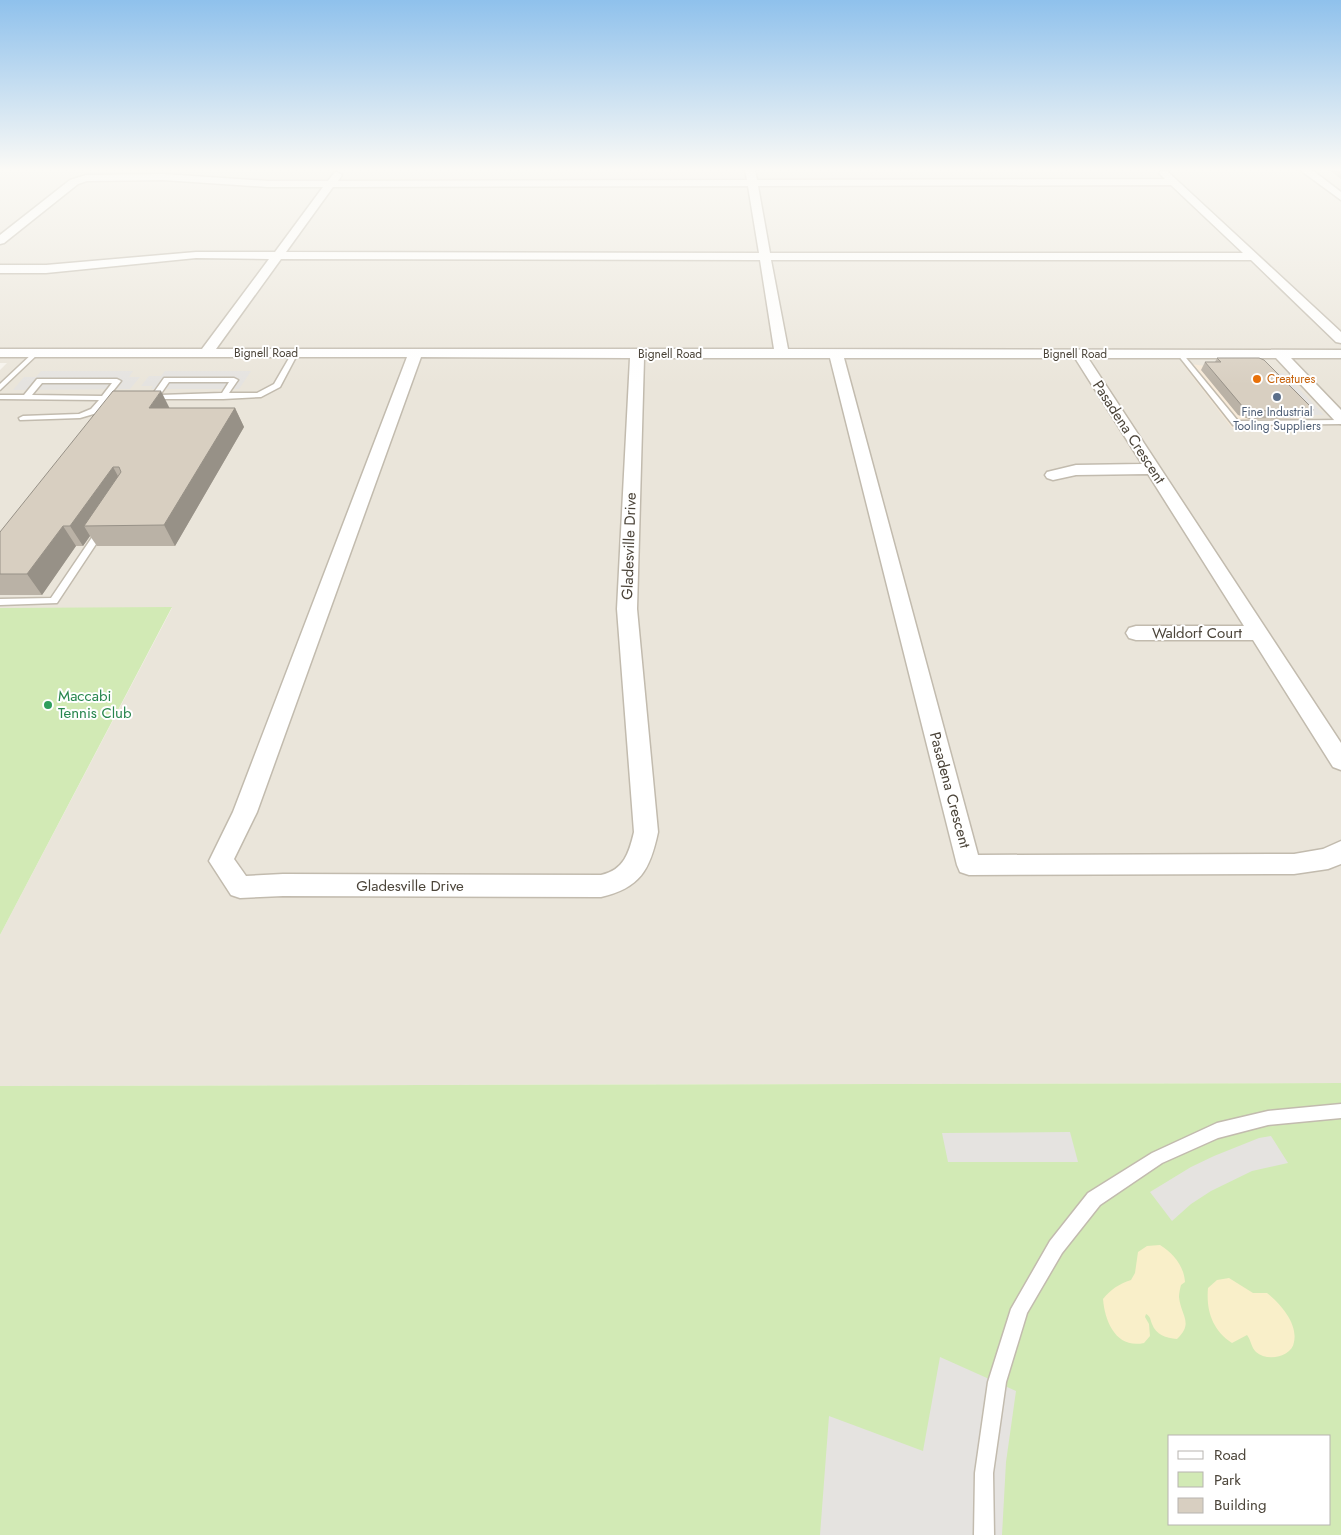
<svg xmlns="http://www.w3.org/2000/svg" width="1341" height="1535" font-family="Jost,sans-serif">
<rect width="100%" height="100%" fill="#f6f3ec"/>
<path fill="#eae5da" d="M0,170H1341V1083L0,1086V935L172,608H0V370L7,363H0Z"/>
<path fill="#f7ead8" d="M1182,363L1206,366L1297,409L1312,427L1232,428Z"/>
<path fill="#d2eab5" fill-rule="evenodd" d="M172,607L0,935V608Z
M1341,1083V1535H0V1086ZM1170,1436H1330V1524H1170Z"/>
<path fill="#f9efc9" d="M1160,1245C1173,1253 1184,1266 1185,1282L1181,1285C1180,1289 1179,1293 1179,1297C1181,1316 1194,1323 1177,1339C1166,1338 1156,1335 1152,1324C1150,1319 1151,1317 1146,1314L1145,1317L1149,1324L1150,1336L1144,1343C1117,1349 1105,1323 1103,1299C1111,1289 1119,1284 1131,1280L1135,1273L1138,1252L1147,1246Z
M1229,1278L1253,1293H1267C1281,1304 1298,1324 1294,1342C1292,1357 1267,1362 1256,1352C1251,1347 1251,1340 1247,1335L1232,1343C1212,1330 1206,1310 1208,1288L1217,1280Z"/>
<path fill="#e5e3e0" d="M41,371H133L129,377H140L130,389L13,390L24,377H36Z
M165,371H251L239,389H151L153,386H141L149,376H161Z
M1272,373H1284L1324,415H1311Z
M1070,1132L1078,1162H948L942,1133Z
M1271,1136L1288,1163L1252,1171L1211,1191L1191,1204L1172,1221L1150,1192L1191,1167L1214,1156L1259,1138Z
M940,1357L1016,1391L1006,1462L1002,1535H820L829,1416L923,1451Z"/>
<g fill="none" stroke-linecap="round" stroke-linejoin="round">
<defs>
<path id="lane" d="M295,351L298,353L280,387L261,397L223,399H151L147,397L152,395L164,378H234L238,380L229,393H257L274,384L292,353ZM169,382H229L222,393L160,395Z
M34,352L39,353L0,390V384Z
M1178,353H1182L1238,421L1341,420V424L1233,425L1178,355Z
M37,379H117L121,381L109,396H122L126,398L122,400H106L97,413L80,418L20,420L19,418L23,416L79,414L91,409L99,400L0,399V395H24ZM42,383H112L102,396L32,395Z
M102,526L106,529L57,603L0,605V599L51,598L99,527Z
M1341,1104V1118L1268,1125L1218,1138L1162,1163L1100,1205L1062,1253L1027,1313L1006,1382L993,1473L994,1535H974L975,1473L988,1382L1011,1309L1050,1241L1088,1193L1152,1153L1217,1123L1268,1111Z"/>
<path id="street" d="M745,170H755L757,180L1165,179L1159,173L1161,171H1167L1341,332V343L1336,342L1251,260H771L788,349L1341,350V358H1291L1341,410V424L1336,422L1276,358H1088L1341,743V770L1333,767L1253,640H1136L1129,638L1126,633L1129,628L1136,626H1244L1148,474L1076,475L1053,480L1047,478L1045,475L1047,472L1076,465L1142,464L1075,358H844L978,855L1294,854L1323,849L1341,841V864L1328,869L1294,874L969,875L960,872L957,865L830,358H644L637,609L658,832C650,870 640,888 601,897L283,896L240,898L231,895L209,861L233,812L407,357H0V349H202L269,259L196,258L46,273H0V265H46L196,252H275L323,187H268L163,180L87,181L78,184L4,243L0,244V235L70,180L86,175L163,174L268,181H328L334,173L337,172L342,175L338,181L747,180ZM1171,185L1243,253H770L758,186ZM748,186L759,253L286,252L333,187ZM281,259L760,260L774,349H216ZM421,357L630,358L617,609L634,832C629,853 624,870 601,875L283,874L246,876L234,859L257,812Z
M1300,170H1312L1341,192V200Z"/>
</defs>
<use href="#lane" stroke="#c2bbae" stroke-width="3"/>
<use href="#street" stroke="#c2bbae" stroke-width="3"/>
<use href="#lane" fill="#fff" fill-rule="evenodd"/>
<use href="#street" fill="#fff" fill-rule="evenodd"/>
</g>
<path fill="#bab2a6" d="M1329,170H1341V179Z
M1217,358L1314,410L1309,418L1249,419L1238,415L1201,370L1205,362H1215Z
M169,408H235L244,427L175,546H97L90,536L83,546H76L42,595H0V532Z"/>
<path fill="#979187" d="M161,391L171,411L149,408Z
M235,408L244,427L175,546L164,525Z
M113,467L124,487L84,526L90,536L83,546L70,526Z
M63,526L76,546L42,595L27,574Z"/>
<path fill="#d8cfc1" stroke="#979187" d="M1217,358H1259L1264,360L1314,410L1253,411L1243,407L1205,362H1221Z
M113,391H161L149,408H235L164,525L84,526L121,472L119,467H113L70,526H63L27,574H0V532Z"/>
<linearGradient id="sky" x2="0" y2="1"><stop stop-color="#8fc1ec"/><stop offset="0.44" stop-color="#fbfaf6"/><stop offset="1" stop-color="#fbfaf6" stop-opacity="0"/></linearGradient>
<rect width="1341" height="385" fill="url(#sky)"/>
<circle fill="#e8710a" stroke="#fff" stroke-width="2" cx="1257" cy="379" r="5"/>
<circle fill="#5c6f8a" stroke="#fff" stroke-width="2" cx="1277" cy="397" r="5"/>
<circle fill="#2e9e5b" stroke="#fff" stroke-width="2" cx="48" cy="705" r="5"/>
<g text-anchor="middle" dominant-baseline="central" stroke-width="4" stroke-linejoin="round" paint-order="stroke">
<g font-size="12" fill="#4b4439" stroke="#fff">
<text x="266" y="353">Bignell Road</text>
<text x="670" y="354">Bignell Road</text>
<text x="1075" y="354">Bignell Road</text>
</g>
<g font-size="12" fill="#c56008" stroke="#fff" text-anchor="start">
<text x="1267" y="379">Creatures</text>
</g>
<g font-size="12" fill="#4e5e75" stroke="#fff">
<text x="1277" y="412">Fine Industrial<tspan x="1277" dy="14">Tooling Suppliers</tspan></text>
</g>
<g font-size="15" fill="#4b4439" stroke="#fff">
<text transform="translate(1129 432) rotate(57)">Pasadena Crescent</text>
<text transform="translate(629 546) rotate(-88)">Gladesville Drive</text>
<text x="1197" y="633">Waldorf Court</text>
<text transform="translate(950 790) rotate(75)">Pasadena Crescent</text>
<text x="410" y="886">Gladesville Drive</text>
</g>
<g font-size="15" fill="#27864d" stroke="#fff" text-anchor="start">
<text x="58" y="696">Maccabi<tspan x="58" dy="17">Tennis Club</tspan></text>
</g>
</g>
<rect x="1168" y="1435" width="162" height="90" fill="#ffffff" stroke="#b7b4b0"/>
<rect x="1178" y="1451" width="25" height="8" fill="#ffffff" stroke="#b7b4b0"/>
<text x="1214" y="1460" font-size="15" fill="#4b4439">Road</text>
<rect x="1178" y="1472" width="25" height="15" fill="#d2eab5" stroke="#b7b4b0"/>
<text x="1214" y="1485" font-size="15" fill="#4b4439">Park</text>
<rect x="1178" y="1498" width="25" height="15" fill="#d8cfc1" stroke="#b7b4b0"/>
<text x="1214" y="1510" font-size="15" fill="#4b4439">Building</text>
</svg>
